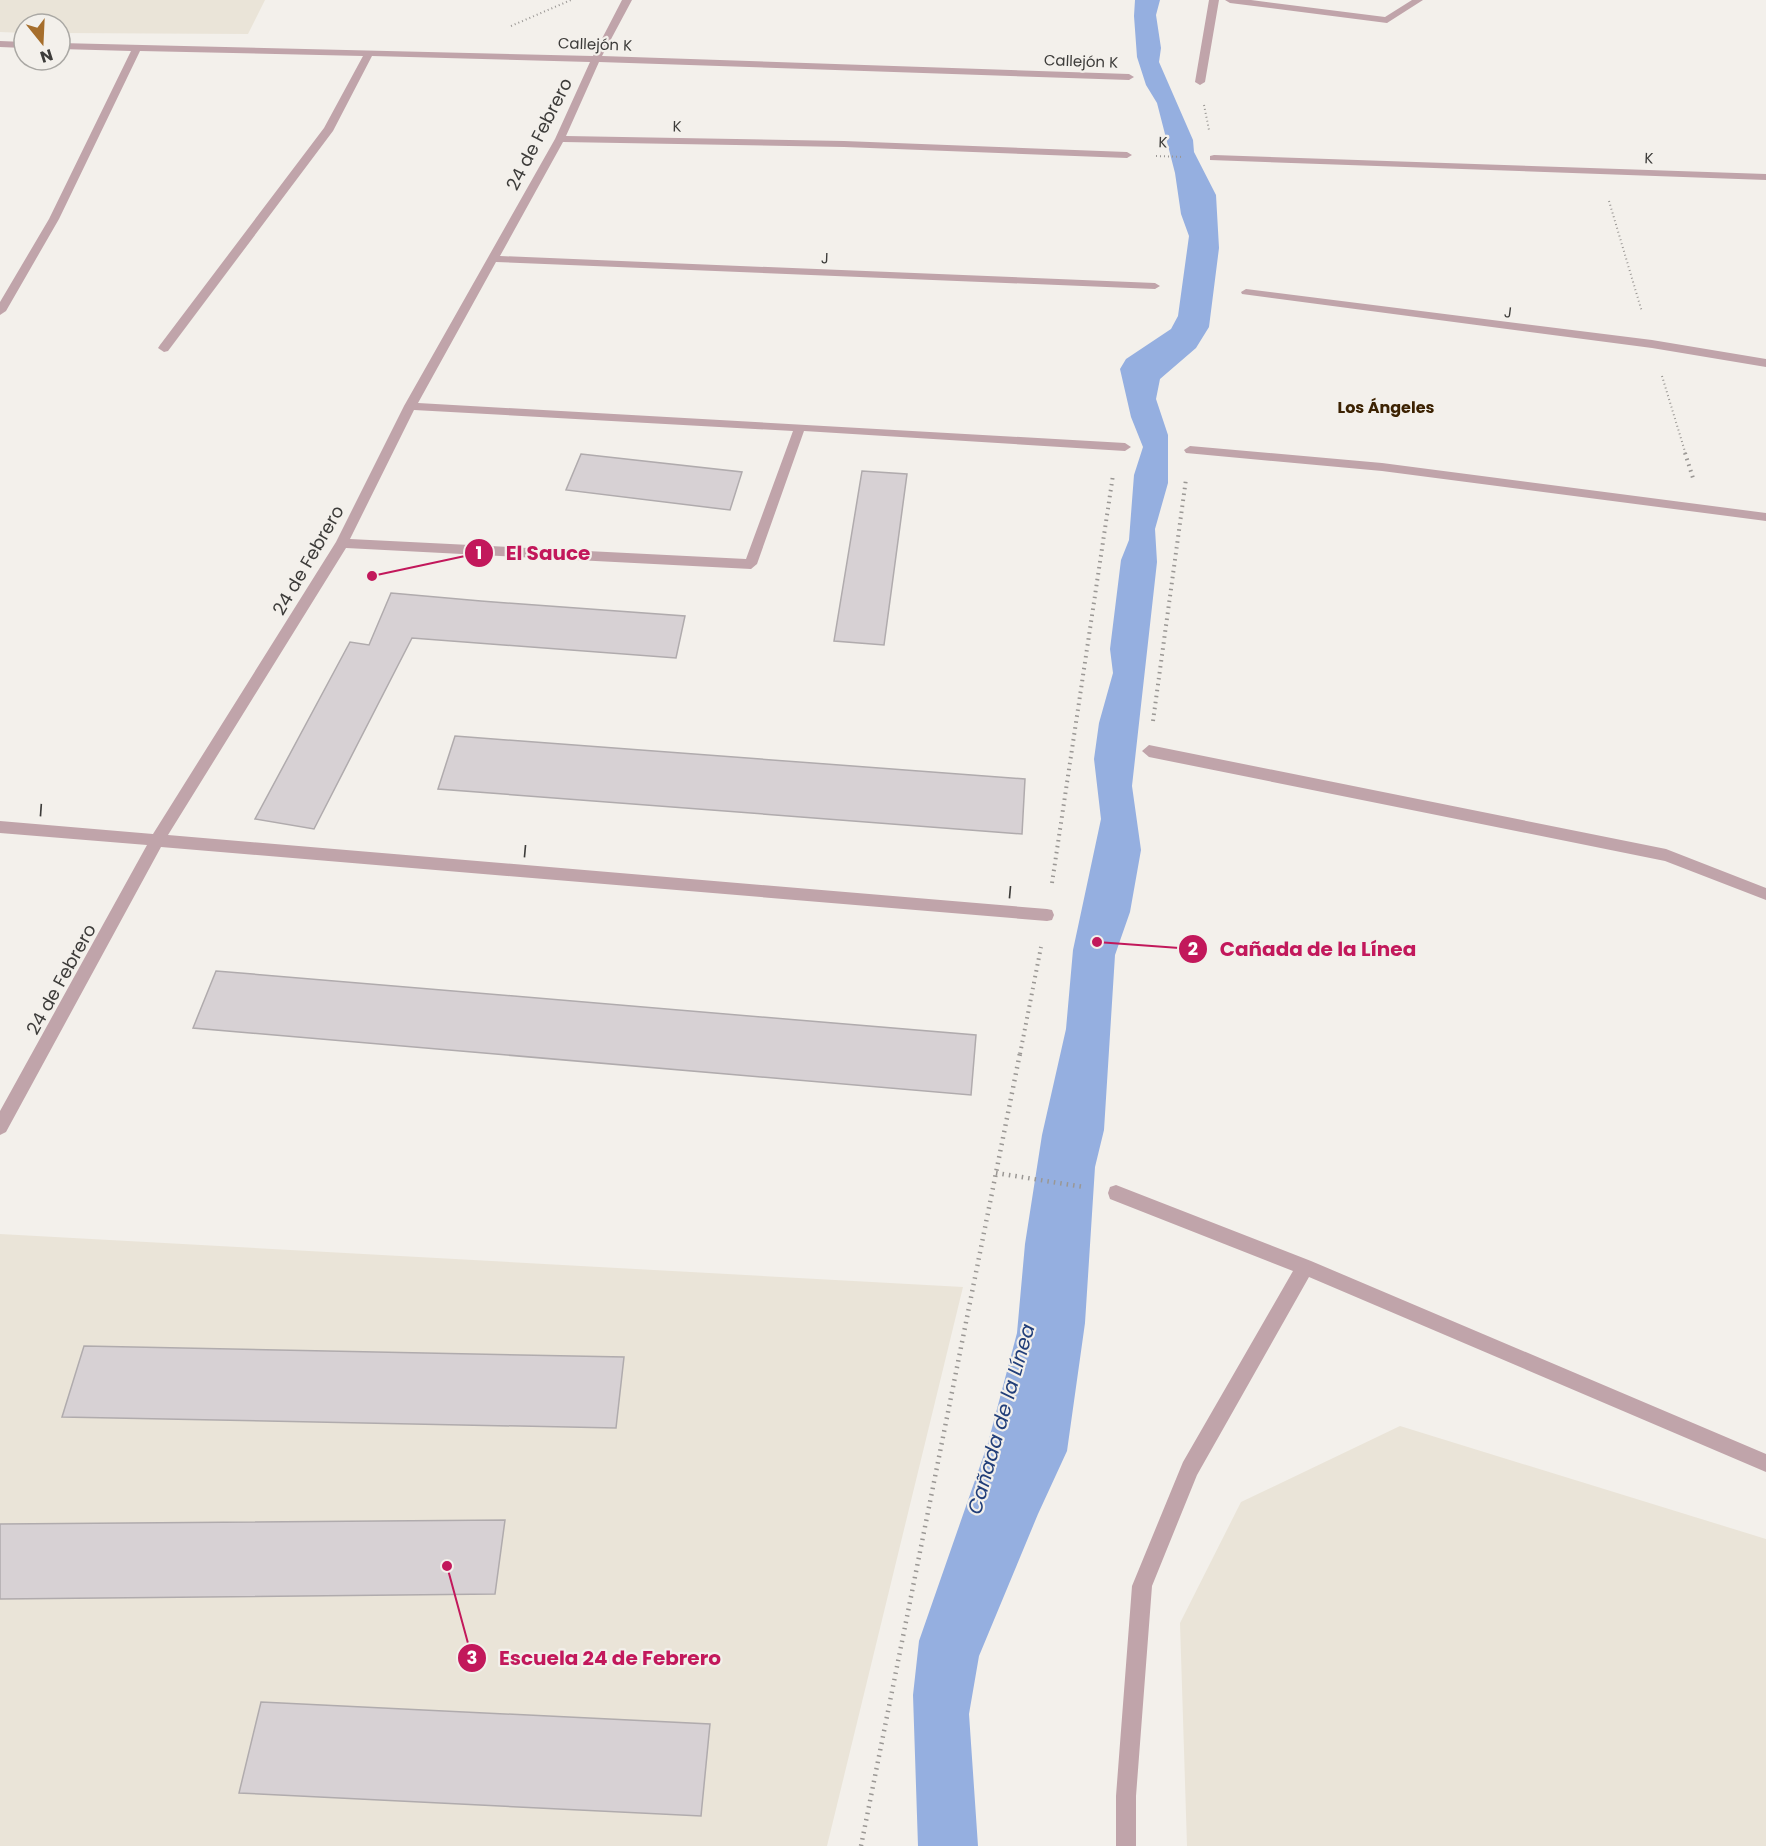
<svg xmlns="http://www.w3.org/2000/svg" width="1766" height="1846" font-family="Poppins,sans-serif">
<rect width="100%" height="100%" fill="#f3f0eb"/>
<path fill="#eae4d8" d="M0,0H265L248,34L60,33V24H24V33L0,32Z
M0,1234L963,1287L827,1846H0Z
M1400,1426L1766,1539V1846H1187L1180,1623L1241,1502Z"/>
<path fill="#95afe0" d="M1135,0H1160L1156,15L1161,48L1159,62L1193,140L1194,152L1216,195L1219,248L1209,327L1196,348L1160,379L1156,399L1168,435V483L1155,529L1157,562L1132,786L1141,850L1130,912L1115,955L1104,1130L1095,1167L1085,1323L1067,1451L1038,1514L979,1656L969,1714L978,1846H918L913,1695L919,1641L988,1443L1017,1333L1025,1244L1042,1135L1066,1029L1073,950L1101,819L1094,759L1099,723L1113,673L1110,649L1121,560L1129,540L1134,475L1143,447L1131,417L1120,369L1126,359L1171,329L1178,316L1189,236L1181,214L1175,173L1157,103L1146,85L1137,57L1134,16Z"/>
<path fill="#d7d1d4" stroke="#b0abad" stroke-width="1.5" d="M581,454L742,472L730,510L566,490Z
M862,471L907,474L884,645L834,641Z
M391,593L481,601L685,616L676,658L412,638L314,829L255,819L350,642L369,645Z
M455,736L1025,779L1022,834L438,789Z
M216,971L976,1035L971,1095L193,1028Z
M84,1346L624,1357L616,1428L62,1417Z
M505,1520L495,1594L0,1599V1524Z
M261,1702L710,1724L701,1816L239,1793Z"/>
<g fill="none" stroke-linecap="round" stroke-linejoin="round">
<path stroke="#9a9794" stroke-width="2" stroke-dasharray="1 3" stroke-linecap="butt" d="M511,26L571,0
M1204,105L1209,130
M1156,156L1184,157
M1609,201L1642,312
M1662,376L1686,455"/>
<path stroke="#9a9794" stroke-width="4" stroke-dasharray="1.5 4.5" stroke-linecap="butt" d="M1685,453L1693,478
M1153,721L1186,479
M1052,883L1113,475
M1020,1054L1041,947"/>
<path stroke="#9a9794" stroke-width="4.5" stroke-dasharray="1.5 5" stroke-linecap="butt" d="M996,1173L1084,1187
M861,1846L1020,1053"/>
<path fill="#c0a4aa" fill-rule="evenodd" d="M622,0H632L602,56L1129,74L1134,77L1129,80L599,62L566,136L844,141L1127,152L1132,155L1127,158L844,147L563,142L500,256L1155,283L1160,286L1155,289L496,262L418,403L1125,443L1131,447L1125,451L804,431L757,564L751,569L346,548L168,835L1047,909L1052,910L1054,915L1052,920L1047,921L161,847L6,1132L0,1135V1111L147,845L0,833V821L153,834L336,542L404,406L555,139L590,62L372,56L333,131L168,351L164,352L158,348L160,345L324,128L363,56L140,51L59,219L6,311L0,315V302L49,219L131,51L60,49V43L593,56ZM414,410L793,431L746,559L350,539Z
M1209,0H1219L1205,82L1200,85L1195,82Z
M1225,0H1251L1385,17L1412,0H1423L1387,23L1230,3Z
M0,41L24,42V48L0,47Z
M1214,155L1766,174V180L1210,160V156Z
M1246,289L1652,340L1766,359V367L1652,348L1242,294L1241,292Z
M1190,446L1382,463L1766,513V521L1382,471L1186,453L1184,450Z
M1149,745L1666,849L1766,888V900L1665,861L1149,757L1142,751Z
M1116,1185L1311,1261L1766,1454V1472L1309,1277L1197,1475L1152,1586L1136,1796V1846H1116V1796L1132,1586L1183,1462L1293,1271L1110,1199L1108,1193L1110,1187Z"/>
</g>
<g text-anchor="middle" dominant-baseline="central" stroke-width="4.5" stroke-linejoin="round" paint-order="stroke">
<g font-size="15" fill="#3d3c3a" stroke="#f3f0eb">
<text transform="translate(595 44) rotate(2)">Callejón K</text>
<text transform="translate(1081 61) rotate(2)">Callejón K</text>
<text transform="translate(677 126) rotate(1)">K</text>
<text transform="translate(1163 142) rotate(2)">K</text>
<text transform="translate(1649 158) rotate(2)">K</text>
<text transform="translate(825 258) rotate(2)">J</text>
<text transform="translate(1508 312) rotate(7)">J</text>
</g>
<g font-size="16" font-weight="bold" fill="#3c2202" stroke="#f3f0eb">
<text x="1386" y="407">Los Ángeles</text>
</g>
<g font-size="18" fill="#3d3c3a" stroke="#f3f0eb">
<text transform="translate(539 134) rotate(-63)">24 de Febrero</text>
<text transform="translate(308 560) rotate(-60)">24 de Febrero</text>
<text transform="translate(41 810) rotate(4)">I</text>
<text transform="translate(525 851) rotate(5)">I</text>
<text transform="translate(1010 892) rotate(5)">I</text>
<text transform="translate(61 979) rotate(-61)">24 de Febrero</text>
</g>
<g font-size="20" font-style="italic" fill="#213e79" stroke="#f3f0eb">
<text transform="translate(1001 1419) rotate(-74)">Cañada de la Línea</text>
</g>
</g>
<path fill="none" stroke="#c2185b" stroke-width="2" d="M372 576L479 553M1097 942L1193 949M447 1566L472 1658"/>
<g fill="#c2185b" stroke="#f3f0eb" stroke-width="2">
<circle cx="372" cy="576" r="6"/>
<circle cx="1097" cy="942" r="6"/>
<circle cx="447" cy="1566" r="6"/>
<circle cx="479" cy="553" r="15"/>
<circle cx="1193" cy="949" r="15"/>
<circle cx="472" cy="1658" r="15"/>
</g>
<g font-size="18" text-anchor="middle" font-weight="bold" fill="#fff">
<text x="479" y="559">1</text>
<text x="1193" y="955">2</text>
<text x="472" y="1664">3</text>
</g>
<g font-size="20" text-anchor="middle" font-weight="bold" fill="#c2185b" stroke="#f3f0eb" stroke-width="4.5" stroke-linejoin="round" paint-order="stroke">
<text x="548" y="560">El Sauce</text>
<text x="1318" y="956">Cañada de la Línea</text>
<text x="610" y="1665">Escuela 24 de Febrero</text>
</g>
<g transform="translate(42 42) rotate(162)"><circle r="28" fill="#f3f0eb" stroke="#aaa8a4" stroke-width="1.5"/>
<path d="M0-4.5L10 22L0 15L-10 22Z" fill="#a66e2c"/>
<text y="-9" font-size="16" font-weight="bold" text-anchor="middle" fill="#3d3c3a">N</text>
</g>
</svg>
